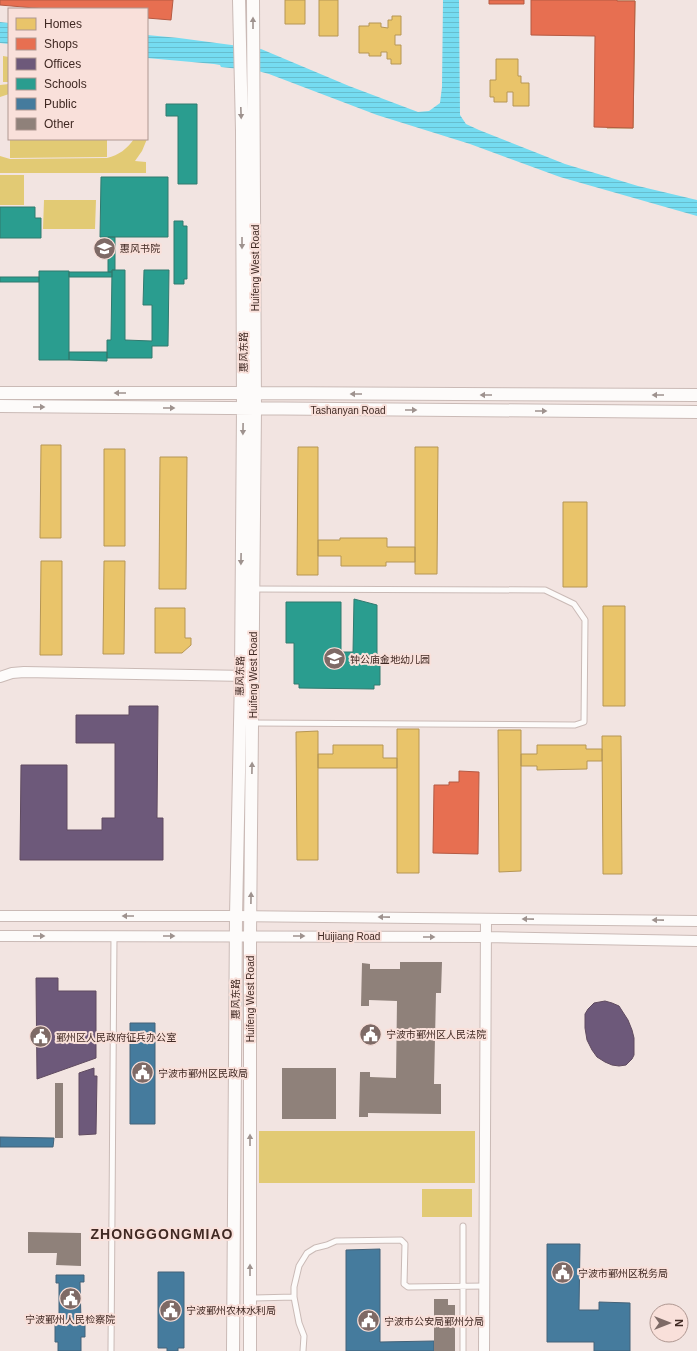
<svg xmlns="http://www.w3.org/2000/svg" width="697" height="1351" font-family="Helvetica,'Noto Sans SC',sans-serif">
<defs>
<pattern id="water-rules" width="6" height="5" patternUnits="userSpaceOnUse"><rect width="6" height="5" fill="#75dcf1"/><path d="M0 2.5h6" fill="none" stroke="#66bdce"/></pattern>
</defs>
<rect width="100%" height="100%" fill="#f2e4e1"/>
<path fill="#e2ca74" d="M3,56L9,57V82H3Z
M9,84V94L0,97V85Z
M10,139H107V157L10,158Z
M134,139H147L142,151L135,161L146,162V173H0V156L10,159L107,158C119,155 127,149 134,139Z
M0,175H24V205H0Z
M44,200H96L95,229H43Z
M259,1131H475V1183H259Z
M422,1189H472V1217H422Z"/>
<path fill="url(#water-rules)" d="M443,0H459L460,115L466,124L479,130L565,164L638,186L697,200V216L560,177L470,144L377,115L269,74L258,71L221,67L220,65L214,64L147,58V35L179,38L261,49L349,86L418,112L429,111L440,103L442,87Z
M0,22L9,23V44L0,43Z"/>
<path fill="#e9c46a" stroke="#b69655" d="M285,0H305V24H285Z
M319,0H338V36H319Z
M609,1H635L633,128H607Z
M392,16H401V35H395V45H401V64H391V59H387V52H381V56H369V53H359V26H369V23H381V27L388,28V20H392Z
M496,59H518V76H521V83H529V106H513V92H507V102H494V97H490V80H496Z
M41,445H61V538H40Z
M298,447H318V575H297Z
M415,447H438L437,574H415Z
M104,449H125V546H104Z
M160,457H187L186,589H159Z
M563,502H587V587H563Z
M340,538H387V547H415V562H386V566H341V556H318V540H340Z
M41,561H62V655H40Z
M104,561H125L124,654H103Z
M603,606H625V706H603Z
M155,608H185V638H191V645L182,653H155Z
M397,729H419V873H397Z
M498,730H521V871L499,872Z
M318,731V860H297L296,732Z
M602,736H621L622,874H603Z
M333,745H383V758H397V768H318V754H333Z
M537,745H586V749H602V761H587V769L537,770V766H521V754H537Z"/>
<path fill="#e76f51" stroke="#b55a43" d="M0,0H173L171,20L147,18V9H46L0,5Z
M489,0H524V4H489Z
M531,0H617V1H635L633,128L594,127L595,36L531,35Z
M459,771L479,772L478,854L433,853L434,785H449V782H459Z"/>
<path fill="#6d597a" stroke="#604b60" d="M129,706H158L157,818H163V860H20L21,765H67V830H102V818H115V743H76V715H129Z
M36,978H58V991H96V1058L37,1079Z
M605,1001L612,1003L619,1006L628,1020L632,1030L634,1038V1055L632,1059L626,1065L619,1066L612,1065L605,1062L597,1057L592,1050L587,1040L585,1028V1014L588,1009L594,1003Z
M94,1068V1076H97L96,1134L79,1135V1073Z"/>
<path fill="#2a9d8f" stroke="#317a6f" d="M166,104H197V184H178V116H166Z
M101,177H168V237H100Z
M0,207H35V218H41V238H0Z
M174,221H183V226H187V279H184V284H174Z
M108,237H115V270H112V272H108Z
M112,270H125V340L152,341V305H143L144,270H169L168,346H152V358H107V340H111Z
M39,271H69V360H39Z
M69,272H112V277H69Z
M0,277H39V282H0Z
M69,352H107V361L69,360Z
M354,599L377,605V655H380V685H374V689L299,688V684H294V643H286V602H341V652H353Z"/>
<path fill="#457b9d" stroke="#446278" d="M130,1023H155V1124H130Z
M0,1137L54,1138L53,1147H0Z
M547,1244H580L579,1310H599V1302L630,1303V1351H594V1342H547Z
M380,1249V1342L434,1341V1351H346V1250Z
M158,1272H184V1348H178V1351H167V1348H158Z
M56,1275H84V1282H80L81,1322H85V1337H81V1351H58V1342H55V1315H59V1283H56Z"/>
<path fill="#8f817a" d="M400,962H442L441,993H436L434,1084H441V1114L368,1113V1117H359L360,1072H370V1077L396,1078L397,1001L369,1000V1006H361L362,963L370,964V969H400Z
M282,1068H336V1119H282Z
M55,1083H63V1138H55Z
M28,1232L81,1233V1266L56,1265L57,1253H28Z
M434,1299H448V1305H455V1351H434Z"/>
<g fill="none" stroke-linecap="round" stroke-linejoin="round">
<defs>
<path id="service" d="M253,723L575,725L584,722L585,620L574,604L545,590L254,589
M251,1298L294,1297
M111,1351L114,936
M303,1351L304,1336L299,1323L294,1297V1287L299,1266L307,1253L315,1248L327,1245L336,1241L401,1240L405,1244L404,1284L408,1287L485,1286
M463,1351V1226"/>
<path id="minor" d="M0,677L12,673L24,672L247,676
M0,916H236L697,921
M0,936L486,937L697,941
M484,1351L486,919"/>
<path id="tertiary" d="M0,393H255L697,395
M0,406L697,412
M233,1351L236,916L241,676L243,408L242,131L239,0
M250,1351V936L255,409L253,0"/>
</defs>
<use href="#service" stroke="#cabab6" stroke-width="7"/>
<use href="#minor" stroke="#cabab6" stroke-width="12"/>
<use href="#tertiary" stroke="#cabab6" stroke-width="14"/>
<use href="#service" stroke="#fdfbfa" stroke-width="5"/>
<use href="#minor" stroke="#fdfbfa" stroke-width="10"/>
<use href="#tertiary" stroke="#fdfbfa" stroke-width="12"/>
</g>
<defs><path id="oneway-solid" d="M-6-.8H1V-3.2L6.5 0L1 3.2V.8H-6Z"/></defs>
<g fill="#9e928e">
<use href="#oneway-solid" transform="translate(253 23) rotate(-90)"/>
<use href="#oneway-solid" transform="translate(241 113) rotate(88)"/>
<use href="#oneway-solid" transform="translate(242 243) rotate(90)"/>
<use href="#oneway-solid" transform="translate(120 393) rotate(180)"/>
<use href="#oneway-solid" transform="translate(356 394) rotate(-180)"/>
<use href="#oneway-solid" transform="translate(486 395) rotate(-180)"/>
<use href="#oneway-solid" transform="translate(658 395) rotate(-180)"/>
<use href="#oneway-solid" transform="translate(39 407)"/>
<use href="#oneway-solid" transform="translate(169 408)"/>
<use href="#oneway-solid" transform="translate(411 410)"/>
<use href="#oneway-solid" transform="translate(541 411)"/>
<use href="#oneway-solid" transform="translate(243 429) rotate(91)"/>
<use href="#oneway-solid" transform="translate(241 559) rotate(91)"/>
<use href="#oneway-solid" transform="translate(252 768) rotate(-89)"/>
<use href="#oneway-solid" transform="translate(251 898) rotate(-89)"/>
<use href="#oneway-solid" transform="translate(128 916) rotate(180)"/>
<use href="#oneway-solid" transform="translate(384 917) rotate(-179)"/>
<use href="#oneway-solid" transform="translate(528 919) rotate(-179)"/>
<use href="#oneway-solid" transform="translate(658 920) rotate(-179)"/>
<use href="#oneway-solid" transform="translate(39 936)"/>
<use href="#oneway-solid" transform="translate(169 936)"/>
<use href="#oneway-solid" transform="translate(299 936)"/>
<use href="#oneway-solid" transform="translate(429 937)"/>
<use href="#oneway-solid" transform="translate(250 1140) rotate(-90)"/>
<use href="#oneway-solid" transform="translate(250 1270) rotate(-90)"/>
</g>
<defs>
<symbol id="school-disc" viewBox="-11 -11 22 22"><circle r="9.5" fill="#7e6a66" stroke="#f9e0da"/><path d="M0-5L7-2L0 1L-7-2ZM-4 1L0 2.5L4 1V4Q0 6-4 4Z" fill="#fff"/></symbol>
<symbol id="civic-disc" viewBox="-11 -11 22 22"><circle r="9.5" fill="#7e6a66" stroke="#f9e0da"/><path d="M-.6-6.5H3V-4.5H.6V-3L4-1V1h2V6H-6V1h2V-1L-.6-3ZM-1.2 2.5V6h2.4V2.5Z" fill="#fff"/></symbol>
</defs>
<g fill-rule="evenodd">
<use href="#school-disc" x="92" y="236" width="25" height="25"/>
<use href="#school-disc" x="322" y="646" width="25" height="25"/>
<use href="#civic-disc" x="358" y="1022" width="25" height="25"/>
<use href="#civic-disc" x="28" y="1024" width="25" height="25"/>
<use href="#civic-disc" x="130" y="1060" width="25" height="25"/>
<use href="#civic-disc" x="550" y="1260" width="25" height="25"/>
<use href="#civic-disc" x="58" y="1286" width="25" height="25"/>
<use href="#civic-disc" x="158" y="1298" width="25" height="25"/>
<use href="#civic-disc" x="356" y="1308" width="25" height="25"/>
</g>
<g text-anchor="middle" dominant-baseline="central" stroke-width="4" stroke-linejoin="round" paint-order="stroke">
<g font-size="10" fill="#402923" stroke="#f9e0da" text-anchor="start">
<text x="120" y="248">惠风书院</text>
<text x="350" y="659">钟公庙金地幼儿园</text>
<text x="386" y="1034">宁波市鄞州区人民法院</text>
<text x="56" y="1037">鄞州区人民政府征兵办公室</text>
<text x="158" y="1073">宁波市鄞州区民政局</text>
<text x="578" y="1273">宁波市鄞州区税务局</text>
<text x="186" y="1310">宁波鄞州农林水利局</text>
<text x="70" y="1319" text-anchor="middle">宁波鄞州人民检察院</text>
<text x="384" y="1321">宁波市公安局鄞州分局</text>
</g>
<g font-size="10" fill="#402923" stroke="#f9e0da">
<text transform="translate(255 268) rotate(-90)">Huifeng West Road</text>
<text transform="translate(243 352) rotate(-90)">惠风东路</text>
<text x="348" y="410">Tashanyan Road</text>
<text transform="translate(253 675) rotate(-90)">Huifeng West Road</text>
<text transform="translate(240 676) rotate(-89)">惠风东路</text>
<text x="349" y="936">Huijiang Road</text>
<text transform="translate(235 999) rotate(-90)">惠风东路</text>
<text transform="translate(250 999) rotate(-90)">Huifeng West Road</text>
</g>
<g font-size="14" font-weight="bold" letter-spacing="1" fill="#402923" stroke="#f9e0da">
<text x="162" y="1234">ZHONGGONGMIAO</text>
</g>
</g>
<rect x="8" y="8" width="140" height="132" fill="#f9e0da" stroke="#af9791"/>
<rect x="16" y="18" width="20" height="12" fill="#e9c46a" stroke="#af9791"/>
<text x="44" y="28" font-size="12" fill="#402923">Homes</text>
<rect x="16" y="38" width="20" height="12" fill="#e76f51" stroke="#af9791"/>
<text x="44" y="48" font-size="12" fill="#402923">Shops</text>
<rect x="16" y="58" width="20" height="12" fill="#6d597a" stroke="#af9791"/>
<text x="44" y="68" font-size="12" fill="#402923">Offices</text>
<rect x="16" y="78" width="20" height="12" fill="#2a9d8f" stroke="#af9791"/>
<text x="44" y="88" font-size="12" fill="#402923">Schools</text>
<rect x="16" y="98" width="20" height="12" fill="#457b9d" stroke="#af9791"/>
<text x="44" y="108" font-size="12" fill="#402923">Public</text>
<rect x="16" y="118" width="20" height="12" fill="#8f817a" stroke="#af9791"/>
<text x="44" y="128" font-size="12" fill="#402923">Other</text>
<g transform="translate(669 1323) rotate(90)"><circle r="19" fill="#f9e0da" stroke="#af9791"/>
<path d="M0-3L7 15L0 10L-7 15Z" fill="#7e6a66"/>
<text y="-6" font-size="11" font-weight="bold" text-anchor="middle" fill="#402923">N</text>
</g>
</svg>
